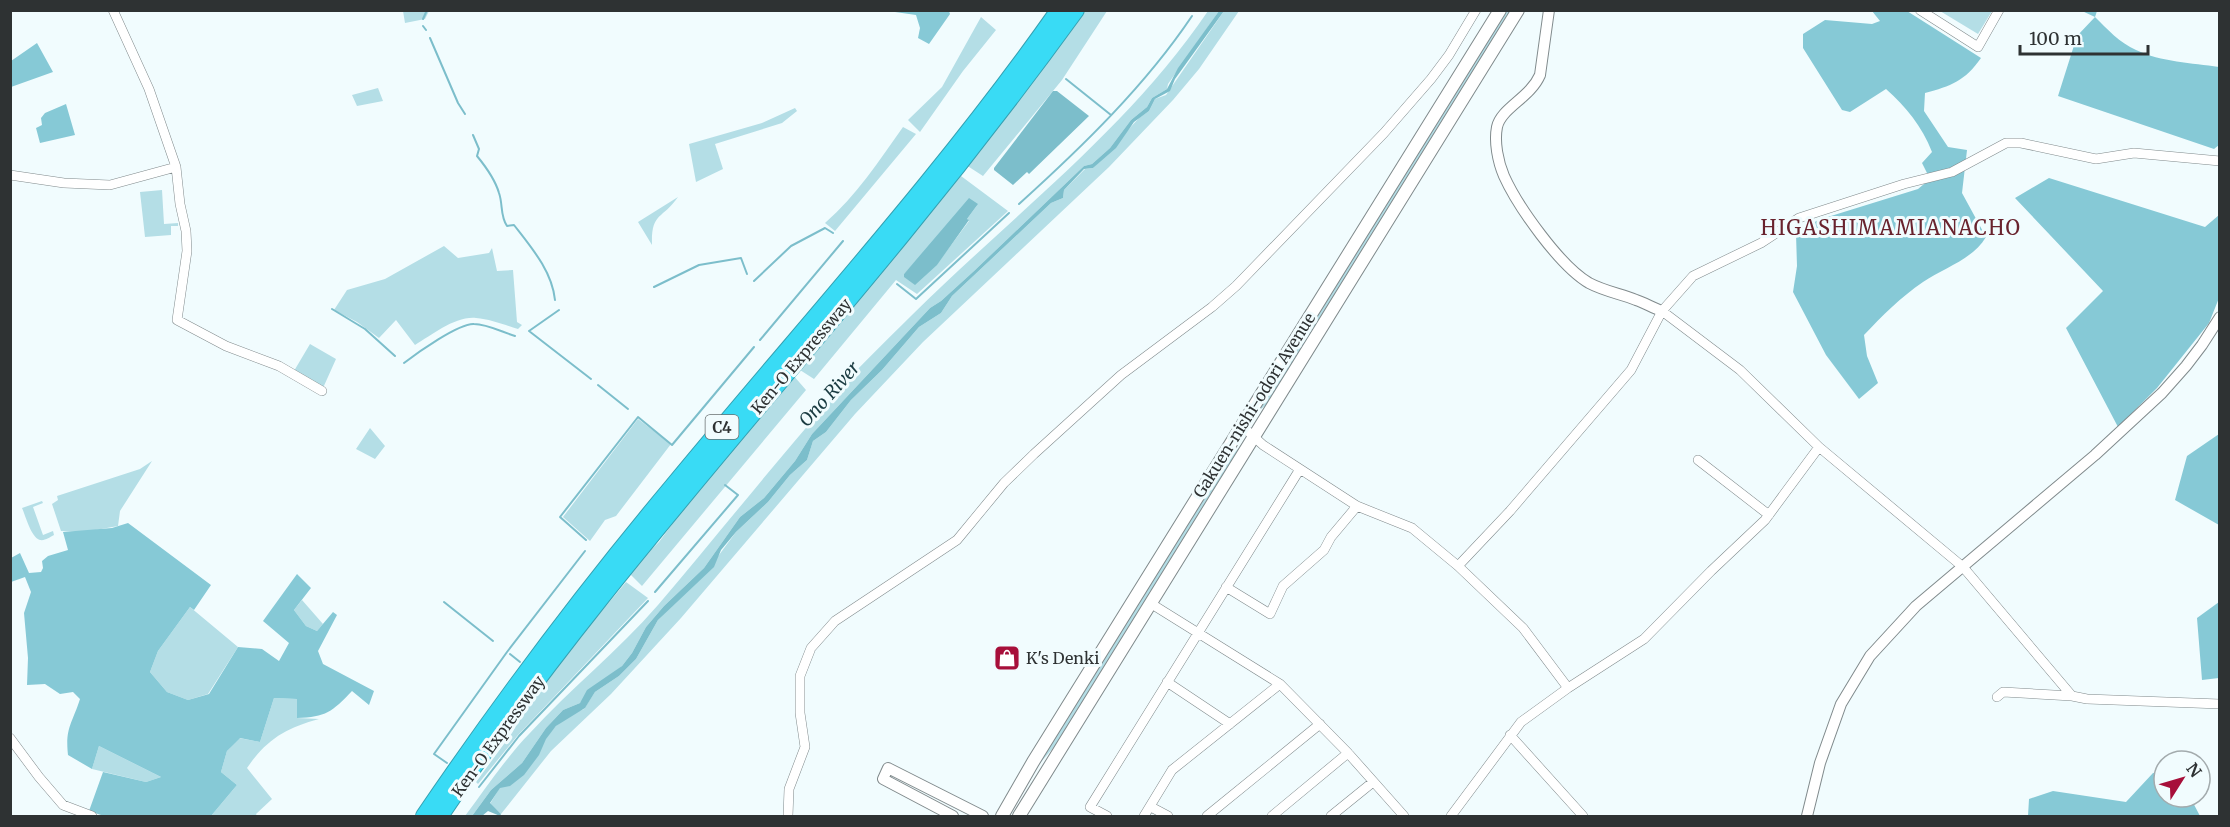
<svg xmlns="http://www.w3.org/2000/svg" width="2230" height="827" font-family="Merriweather,serif">
<rect width="100%" height="100%" fill="#f1fcfe"/>
<path fill="#b4dee6" fill-rule="evenodd" d="M403,11H429L425,19L405,23Z
M1086,11H1107L1062,80L983,176L966,165L1030,86Z
M1208,11H1219L1168,84L1167,89L1152,98L1147,107L1131,120L1110,148L1092,164L1084,166L974,271L941,301L930,308L812,434L795,461L764,498L740,517L704,568L664,606L646,627L632,653L622,666L580,703L563,710L546,728L522,763L491,790L472,816H465C486,788 505,759 529,734C570,689 618,651 658,605C715,538 770,469 828,402C854,371 884,343 912,315C1013,215 1128,129 1208,11Z
M1224,11H1239L1199,69L1173,100L1109,167L923,342L855,414L681,618L611,694L551,751L501,814L490,804L500,787L505,786L556,726L570,715L584,709L595,692L619,676L636,659L658,620L719,555L736,532L768,502L790,475L807,460L813,441L826,432L851,400L882,370L919,327L941,313L952,296L1051,203L1063,198L1064,190L1085,169L1093,168L1139,118L1149,111L1155,99L1166,95Z
M1507,11H1513L1271,401L1261,409L1250,425L1249,423Z
M1940,11H1992L1978,34Z
M981,17L996,30L963,71L920,132L908,120L942,87Z
M378,88L383,101L357,106L352,95Z
M795,108L797,111L782,123L715,144L723,169L696,182L689,144L762,123Z
M903,127L916,134L835,231L825,223C856,196 879,161 903,127Z
M961,176L1008,211L917,294L896,280L814,379L800,370ZM978,204L967,219L969,221L937,264L904,274L930,246Z
M162,190L164,224L178,223V226H171V235L145,237L140,192Z
M678,197C662,220 651,212 652,245L638,222Z
M444,246L458,258L489,253L492,248L497,271L513,270L517,322L522,325L518,329C505,325 490,319 476,318C455,316 432,335 415,345L396,320L379,338L357,322L334,310L347,290L385,279Z
M310,344L336,359L323,388L294,371Z
M793,375L806,390L642,586L630,574L642,558L659,542L690,500Z
M638,419L671,444L616,516L605,520L590,541L563,517Z
M370,428L385,446L375,459L356,449Z
M1247,436L1061,739L1040,763L1017,802L1020,793L1225,461L1238,449Z
M152,461L120,511L118,526L84,532L61,531L52,504L58,500L57,496L140,469Z
M42,501L43,503L33,507L43,535L53,531L54,535C50,537 45,541 40,540C31,537 26,517 22,508Z
M626,582L648,598L518,735L478,784L476,782L512,733L522,715L586,630Z
M302,600L323,624L317,631L306,626L294,610Z
M190,607L238,647L208,694L188,700L167,692L150,672L158,651Z
M274,698L297,699V718L319,719C286,728 267,739 247,768L272,799L256,814L257,816H211L237,785L221,772L227,751L239,738L260,742Z
M99,746L161,777L146,782L92,769Z"/>
<path fill="#86c9d6" d="M888,11H949L950,14L929,44L918,38L920,28L916,15Z
M1872,11H1907L1981,58C1965,81 1951,86 1925,93L1924,111L1948,147L1967,150L1962,193L1986,237C1973,259 1944,268 1923,282C1901,297 1882,316 1864,335L1867,356L1878,383L1859,399L1826,355L1793,292L1797,266L1796,234L1818,220L1918,189L1930,179L1922,163L1932,152C1922,126 1906,107 1886,89L1850,112L1842,110L1803,48V34L1825,20L1872,24L1880,21Z
M2082,11H2097L2095,17C2107,29 2120,43 2136,50C2161,62 2192,63 2219,67V145L2214,149L2058,96L2077,36L2095,17Z
M37,43L53,72L11,87V61Z
M66,104L75,135L40,143L36,128L42,125L41,118L45,113Z
M2049,178L2205,227L2219,215V298L2209,323L2157,388L2118,427L2066,328L2103,291L2015,198Z
M2219,434V525L2175,500L2187,456Z
M128,523L211,585L194,610L190,607L158,651L150,672L167,692L188,700L209,694L238,647L262,649L279,661L289,643L263,621L297,574L311,588L294,610L306,626L317,631L333,612L337,615L318,651L323,664L374,691L369,705L352,691C332,712 326,717 297,718V699L274,698L260,742L240,738L227,751L221,772L237,785L211,816H104L89,811L103,772L146,782L161,777L99,746L92,769L68,755C65,728 72,724 80,699L73,692L60,694L45,684L27,685L28,658L24,613L31,592L25,577L11,582V558L20,553L29,573L41,572L43,568L42,561L48,556L68,550L63,532L112,528Z
M2219,602V678L2202,680L2197,618Z
M2164,771V797H2190L2200,816H2219H2028L2029,799L2053,791L2126,802L2153,773Z"/>
<path fill="#7cbecb" d="M1219,11H1224L1175,79L1170,91L1155,99L1149,111L1134,122L1116,148L1093,168L1084,169L1064,190L1063,198L1051,203L952,296L941,313L919,327L882,370L851,400L826,432L813,441L807,460L790,475L768,502L736,532L721,550L714,567L658,620L636,659L619,676L595,692L585,708L556,726L546,739L539,755L524,775L510,786L500,788L490,803L501,814L500,816L488,811L482,816H472L491,790L522,763L546,728L563,710L580,703L587,690L622,666L632,653L646,627L664,606L704,568L740,517L764,498L795,461L812,434L930,308L941,301L974,271L1084,166L1092,164L1110,148L1131,120L1147,107L1152,98L1167,89L1178,68Z
M1053,91H1057L1089,116L1029,174L1027,172L1013,185L994,170V168Z
M969,198L978,204L967,219L969,220L937,265L915,285L904,277V274Z"/>
<g fill="none" stroke-linecap="round" stroke-linejoin="round">
<path stroke="#7cbecb" stroke-width="2" d="M423,19L427,10
M423,26L426,30
M430,38L458,103L465,114
M1066,79L1111,115
M473,135L479,149L477,156C486,167 495,179 499,193C503,204 500,216 507,226L514,225C531,247 552,271 555,300
M1019,204C1082,147 1145,86 1192,16
M754,281L791,246L825,228L833,233
M897,284L916,299L1009,213
M654,287L699,265L741,258L747,274
M332,309L365,329L395,356
M559,310L529,331L591,379
M760,340L843,241
M404,363C417,353 459,323 474,324C487,324 502,332 515,336
M598,385L628,409
M586,540L560,517L638,417L672,445L754,347
M655,592L738,495L725,485
M444,602L493,641
M510,654L520,662
M447,763L434,754L507,652L585,551
M479,787L519,736L648,601"/>
<defs>
<path id="minor" d="M113,10L149,89L176,167L180,204L186,231L187,251L177,320L226,346L279,366L322,391
M1920,10L1978,47L1999,10
M10,175L64,183L110,185L176,167
M1662,311L1740,370L1819,447L1963,567L2072,696L2087,699L2220,704
M1242,426L1263,445L1357,506L1412,528L1458,566L1523,628L1568,688
M1698,460L1769,515
M1458,566L1510,511L1631,370L1662,311L1693,276L1761,243L1799,218L1904,184L1952,172L2006,143H2021L2096,159L2134,153L2220,161
M1226,587L1270,614L1283,586L1324,550L1331,537L1357,506
M1150,603L1280,684L1348,753L1404,816
M1167,682L1230,724
M1997,697L2003,692L2072,696
M1510,735L1583,816
M10,738L39,777L63,805L92,816
M1151,807L1168,816
M788,816L789,789L805,747L800,713V676L811,648L835,621L957,540L1004,483L1034,454L1121,375L1212,307L1236,286L1384,133L1431,79L1449,55L1476,10
M1107,816L1090,807L1300,469
M1144,816L1172,770L1280,684
M1207,816L1320,724
M1272,816L1348,753
M1331,816L1373,782
M1451,816L1521,722L1568,688L1644,639L1711,571L1765,520L1819,447"/>
<path id="tertiary" d="M1549,10L1540,75C1530,98 1501,108 1497,127C1494,142 1498,162 1504,176C1518,207 1560,266 1589,283C1604,291 1621,294 1636,300C1645,303 1653,308 1662,311
M953,816L883,779L888,768L983,816
M1807,816L1820,763L1841,704L1870,656L1916,606L2095,455L2162,393L2186,366L2202,345L2220,317"/>
<path id="secondary" d="M1002,816L1033,762L1500,10
M1019,816L1518,10"/>
<path id="motorway" d="M424,816C501,703 584,592 672,487C802,329 941,178 1059,10
M440,816C578,610 745,427 902,235C962,162 1020,87 1076,10"/>
</defs>
<use href="#minor" stroke="#808a8c" stroke-width="10"/>
<use href="#tertiary" stroke="#808a8c" stroke-width="12"/>
<use href="#secondary" stroke="#808a8c" stroke-width="14"/>
<use href="#motorway" stroke="#35a0b1" stroke-width="18"/>
<use href="#minor" stroke="#fff" stroke-width="9"/>
<use href="#tertiary" stroke="#fff" stroke-width="10"/>
<use href="#secondary" stroke="#fff" stroke-width="12"/>
<use href="#motorway" stroke="#39dbf5" stroke-width="16"/>
</g>
<defs>
<symbol id="shop-square" viewBox="-11 -11 22 22"><rect x="-9" y="-9" width="18" height="18" rx="4" fill="#a70f3a" stroke="#f1fcfe"/><path d="M-5-2.5h2.3a2.7 3.5 0 0 1 5.4 0H5L5.5 6h-11ZM-1.5-2.5h3a1.5 2.3 0 0 0-3 0Z" fill="#fff"/></symbol>
</defs>
<g fill-rule="evenodd">
<use href="#shop-square" x="992" y="643" width="30" height="30"/>
</g>
<g text-anchor="middle" dominant-baseline="central" stroke-width="6" stroke-linejoin="round" paint-order="stroke">
<rect fill="#f1fcfe" stroke="#686f70" stroke-width="1.5" x="705.5" y="415" width="33" height="24" rx="4.5"/>
<g font-size="15" font-weight="bold" fill="#2e3233">
<text x="722" y="427">C4</text>
</g>
<g font-size="16" fill="#2e3233" stroke="#f1fcfe">
<text transform="translate(801 356) rotate(-50)">Ken-O Expressway</text>
<text transform="translate(1254 405) rotate(-58)">Gakuen-nishi-odori Avenue</text>
<text transform="translate(498 736) rotate(-54)">Ken-O Expressway</text>
</g>
<g font-size="16" fill="#2e3233" stroke="#f1fcfe" text-anchor="start">
<text x="1026" y="658">K's Denki</text>
</g>
<g font-size="18" font-style="italic" fill="#1a3b41" stroke="#f1fcfe">
<text transform="translate(829 394) rotate(-48)">Ono River</text>
</g>
<g font-size="20" letter-spacing="1.5" fill="#69232e" stroke="#f1fcfe">
<text x="1891" y="227">HIGASHIMAMIANACHO</text>
</g>
</g>
<rect width="2230" height="827" fill="none" stroke="#2e3233" stroke-width="24"/>
<g transform="translate(2182 779) rotate(53)"><circle r="28" fill="#f1fcfe" stroke="#a3abad" stroke-width="1.5"/>
<path d="M0-4.5L10 22L0 15L-10 22Z" fill="#a70f3a"/>
<text y="-9" font-size="16" font-weight="bold" text-anchor="middle" fill="#2e3233">N</text>
</g>
<path d="M2020 45v9h128v-9" fill="none" stroke="#2e3233" stroke-width="3"/>
<text x="2029" y="45" font-size="18" fill="#2e3233" stroke="#f1fcfe" stroke-width="4.5" paint-order="stroke">100 m</text>
</svg>
